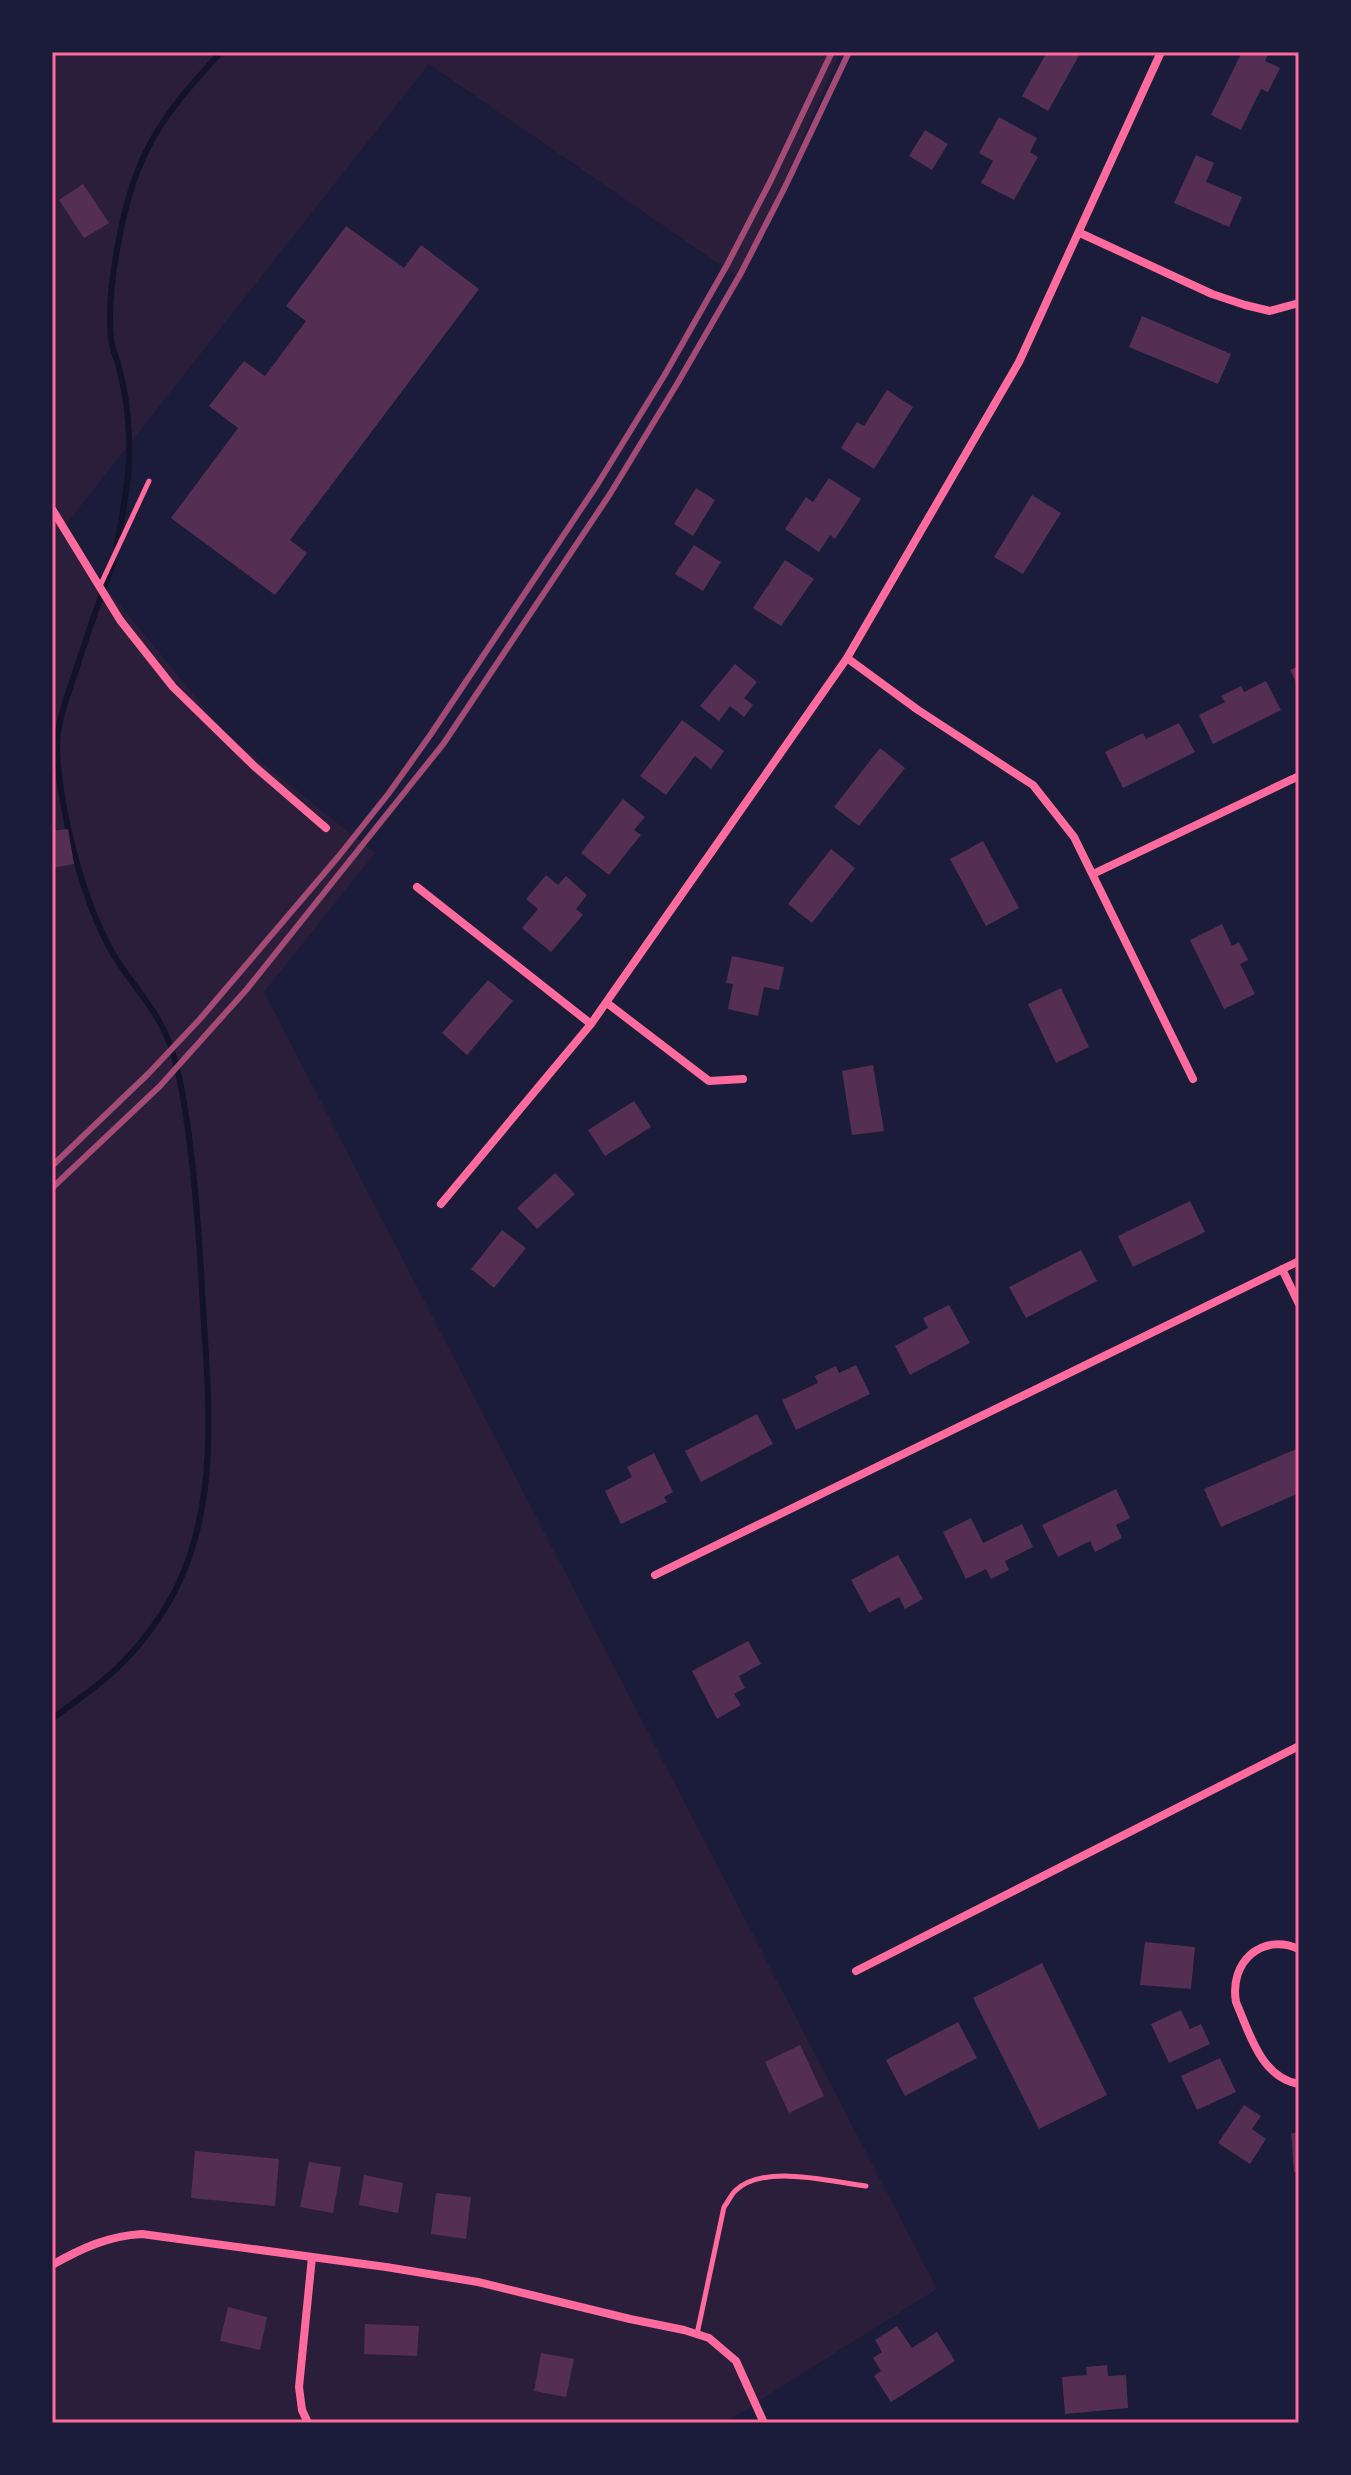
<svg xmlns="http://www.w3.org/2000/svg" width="1351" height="2475" font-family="'Archivo Narrow',sans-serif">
<rect width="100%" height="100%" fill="#1b1b3a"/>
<path fill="#2a1e3b" d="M52,52H840L742,280L429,64L60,532L227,735L375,853L264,992L937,2289L724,2423H52Z"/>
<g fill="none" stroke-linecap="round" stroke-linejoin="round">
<path stroke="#12122b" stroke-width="6" d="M116,550C123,512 131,473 129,435C128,413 125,389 119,368C117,359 112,349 111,339C106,289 123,199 145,154C163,115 192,84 221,52
M52,1719C70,1705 90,1692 107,1677C139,1650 169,1609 184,1571C220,1483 207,1383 202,1291C199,1232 195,1174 186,1116C182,1090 178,1066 169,1042C157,1010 133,986 115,957C83,904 59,809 57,747C57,722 67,697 75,673C87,635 100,598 114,561"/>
</g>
<path fill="#542f53" d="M1047,52H1081L1048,111L1022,96Z
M1242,52H1269L1265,61L1280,68L1268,92L1261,89L1241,130L1211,115Z
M999,117L1037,138L1030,152L1038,157L1014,200L981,183L993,161L979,153Z
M925,130L948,144L932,170L909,156Z
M1196,155L1214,163L1206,182L1242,197L1229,227L1174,203Z
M83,184L109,223L84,238L59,200Z
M346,226L404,268L421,245L479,289L290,540L307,553L275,595L171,518L238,428L209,406L244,361L265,376L306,321L286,306Z
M1142,316L1231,354L1218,384L1129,347Z
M887,390L913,407L874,469L841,448L857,422L864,426Z
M829,478L861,499L835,539L830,535L819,552L785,529L806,497L813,502Z
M696,488L715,500L693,536L674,524Z
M1032,495L1061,513L1023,574L994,557Z
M694,545L721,562L703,591L675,574Z
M785,560L814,579L781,626L753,608Z
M735,664L757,682L744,698L753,705L744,717L730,706L719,721L700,706Z
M1299,666V688L1290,670Z
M1266,681L1281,710L1213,744L1199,715L1225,702L1221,696L1241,686L1244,692Z
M682,720L724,751L711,769L695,756L666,795L640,776Z
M1179,723L1195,752L1123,788L1105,752L1143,733L1146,739Z
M880,748L905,768L859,826L834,807Z
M623,799L645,817L634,830L641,835L609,875L581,853Z
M68,829L74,864L52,868V831Z
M983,841L1019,908L986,926L950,859Z
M831,849L855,868L812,923L788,904Z
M546,875L558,885L566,876L587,895L576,909L583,915L551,952L522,928L538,909L526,899Z
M1222,924L1232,946L1239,942L1248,960L1240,964L1255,994L1224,1009L1190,940Z
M732,956L784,967L779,990L764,987L758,1016L728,1009L733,984L726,983Z
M488,980L513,1001L467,1055L442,1033Z
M1061,988L1089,1047L1056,1063L1028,1004Z
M873,1065L884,1131L852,1135L842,1071Z
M634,1101L651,1127L605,1156L588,1130Z
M555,1173L575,1194L537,1229L517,1208Z
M1190,1201L1205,1232L1133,1267L1118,1236Z
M502,1230L526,1248L494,1288L471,1269Z
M1081,1250L1097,1281L1026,1318L1009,1287Z
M949,1305L970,1343L910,1375L895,1346L928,1328L923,1318Z
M856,1365L870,1394L796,1430L782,1400L818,1383L815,1376L836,1366L839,1373Z
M757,1414L773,1444L701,1482L685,1451Z
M1296,1449L1299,1457V1493L1221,1527L1204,1489Z
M654,1453L673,1492L664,1497L667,1502L621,1524L605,1491L632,1477L627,1467Z
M1116,1489L1130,1518L1116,1525L1122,1538L1095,1552L1090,1541L1058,1557L1042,1525Z
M971,1518L983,1543L1022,1524L1033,1547L1005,1561L1009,1570L991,1579L986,1569L966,1579L943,1532Z
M898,1555L923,1599L905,1609L899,1597L869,1613L851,1580Z
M748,1641L761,1664L739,1676L745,1688L734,1694L741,1705L717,1719L692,1671Z
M1145,1942L1195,1947L1191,1989L1140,1985Z
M1042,1963L1107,2095L1039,2129L973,1998Z
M1181,2010L1190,2029L1201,2024L1210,2044L1169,2063L1151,2024Z
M958,2022L977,2058L905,2096L886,2060Z
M800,2045L824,2096L789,2113L765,2062Z
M1220,2058L1236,2092L1197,2110L1181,2076Z
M1244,2105L1261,2116L1252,2129L1266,2139L1250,2164L1218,2143Z
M1291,2133H1299V2172H1294Z
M195,2151L279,2159L275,2206L191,2198Z
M309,2162L341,2167L333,2213L300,2207Z
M364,2175L403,2183L398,2213L359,2205Z
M436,2193L471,2197L466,2239L431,2234Z
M228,2307L267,2317L260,2350L220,2341Z
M365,2324L419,2326L417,2356L364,2354Z
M897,2326L912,2348L937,2332L955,2361L891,2402L874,2376L881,2371L873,2358L882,2352L875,2340Z
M541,2353L574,2359L566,2397L534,2391Z
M1107,2365L1108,2376L1126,2375L1128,2408L1065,2414L1062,2377L1087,2375L1086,2367Z"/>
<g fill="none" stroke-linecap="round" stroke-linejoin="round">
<path stroke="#ff6b9d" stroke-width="5" d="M100,586L149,481
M697,2334L724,2207C728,2202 731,2195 735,2191C763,2163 831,2182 866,2186"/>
<path stroke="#ff6b9d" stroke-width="8" d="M1080,233L1212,294L1245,305L1270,311L1299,303
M52,509L120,620L173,687L254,766L326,828
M847,658L918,710L1033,785L1074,837L1193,1079
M1093,874L1299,776
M417,887L591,1024
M607,1003L709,1081L743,1079
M441,1204L591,1024L847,658L1019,362L1161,52
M1282,1269L1299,1304
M655,1575L1299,1261
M1299,1949C1261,1932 1229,1963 1236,2002C1249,2032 1261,2078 1299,2084
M856,1971L1299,1746
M52,2265C82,2248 108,2236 142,2234L386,2267L478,2282L630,2319L684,2330L709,2338L736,2361L764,2423
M308,2423L302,2410L299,2387L312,2257"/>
<path stroke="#a44b75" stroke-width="6" d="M52,1166L148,1074L200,1019L338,857L389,793L431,734L597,485L664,376L727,265L771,180L832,52
M52,1188L160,1086L247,989L444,743L610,494L677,384L741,273L785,187L849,52"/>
</g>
<rect width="1351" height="2475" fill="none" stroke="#1b1b3a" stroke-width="108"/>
<rect x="54" y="54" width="1243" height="2367" fill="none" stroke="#ff6b9d" stroke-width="3"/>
</svg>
